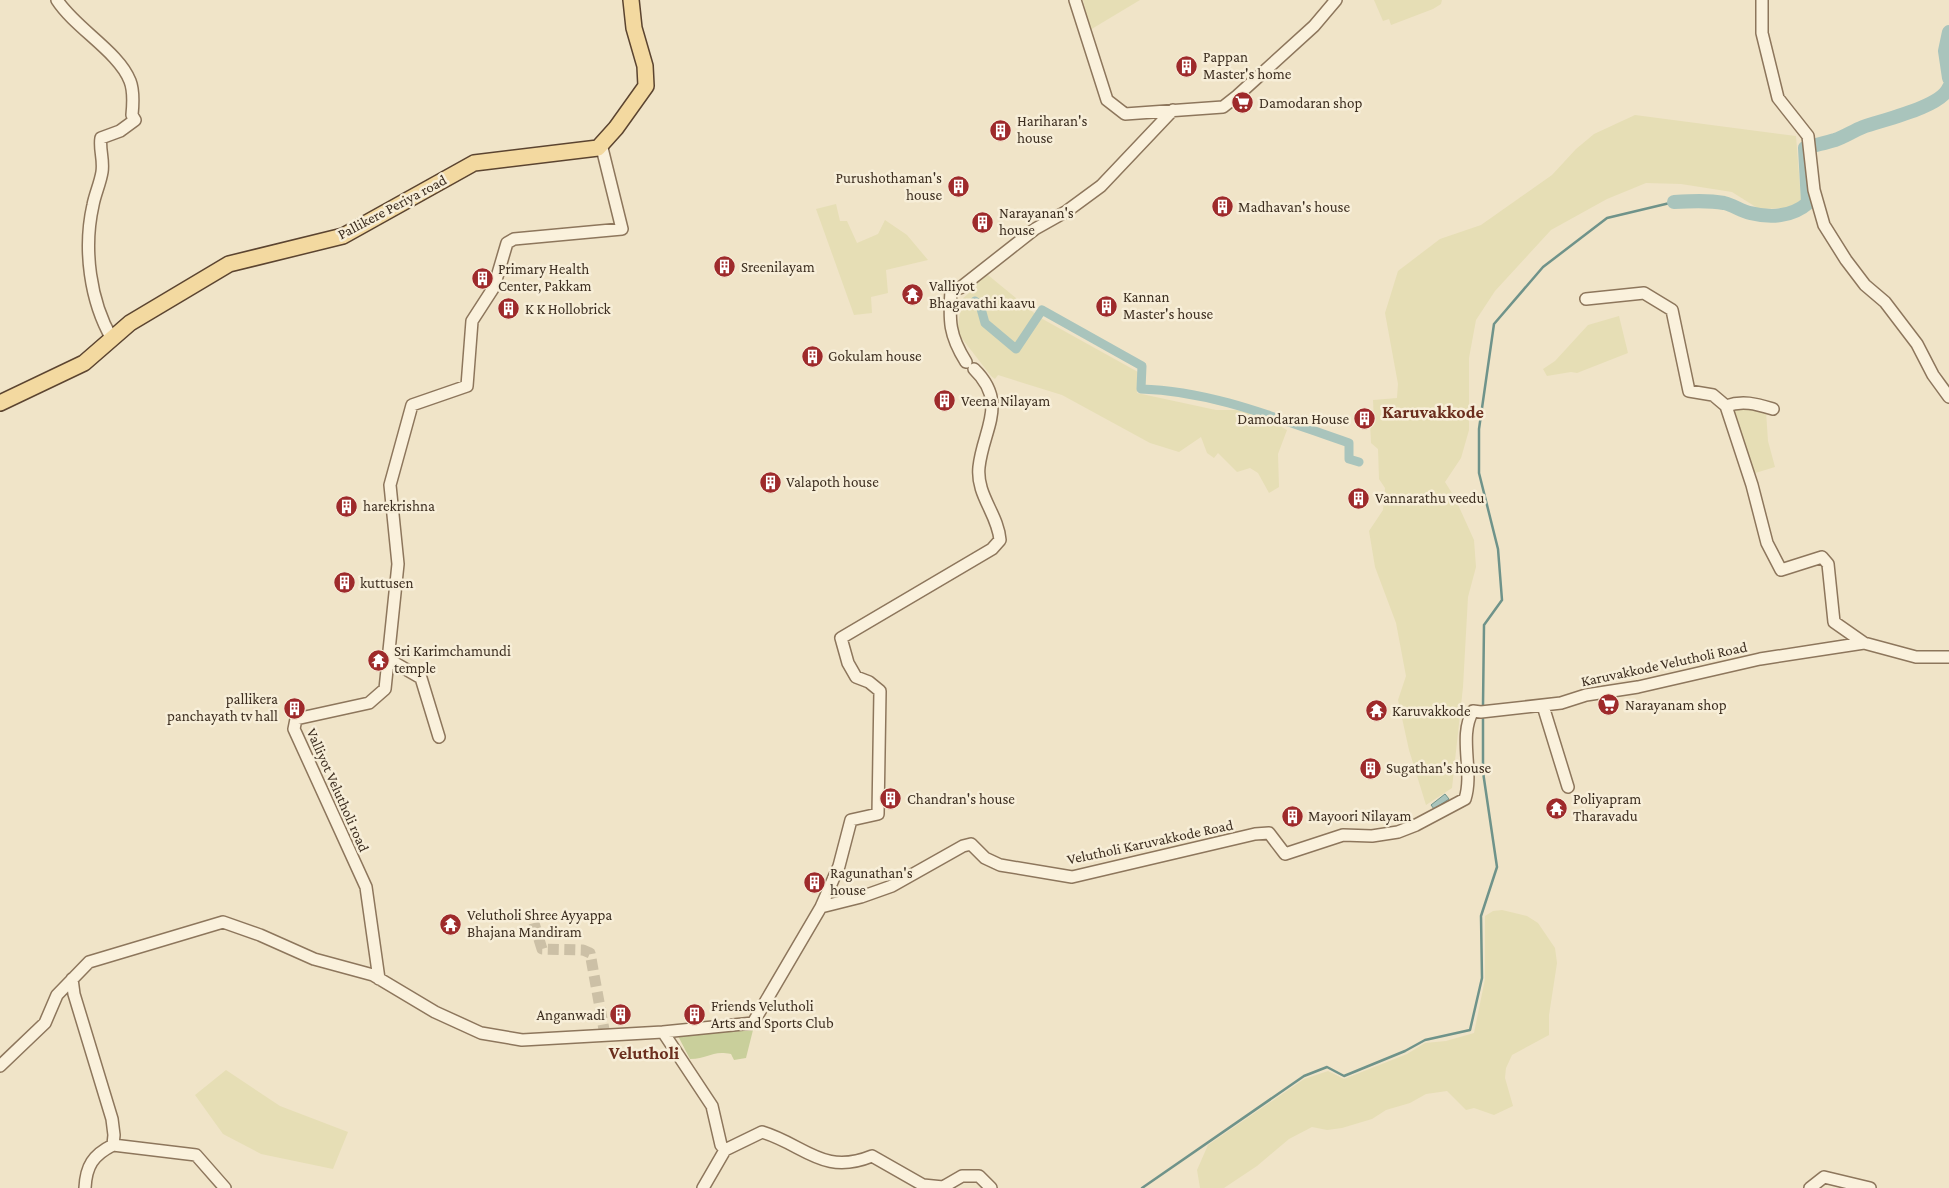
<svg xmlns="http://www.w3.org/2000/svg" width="1949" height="1188" font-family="'Crimson Pro',serif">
<rect width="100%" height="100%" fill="#f0e4c8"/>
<path fill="#e6deb5" d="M1083,0H1140L1090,30Z
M1374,0H1442L1441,4L1433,9L1391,25L1389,19L1383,21Z
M1635,115L1796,136L1801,200L1789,208L1759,209L1732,192L1681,184L1646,183L1607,199L1551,230L1495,291L1476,320L1469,358V430L1461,458L1445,482L1455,498L1474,540L1476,567L1468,597L1463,687L1452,788L1426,805L1409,750L1398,700L1406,676L1396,623L1375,567L1369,531L1383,510L1385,488L1379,479L1378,449L1371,443L1370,423L1374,422L1373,400L1397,398L1398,384L1385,313L1398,271L1440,239L1481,225L1552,175L1576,149L1594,134Z
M836,204L840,221H847L857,243L878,234L885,220L907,235L928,260L886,270L888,293L871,297L872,313L854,315L816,209Z
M988,275L1039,317L1138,372L1137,393L1216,410H1236L1262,416L1287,430L1278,454L1279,487L1269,493L1258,473L1250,468L1237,472L1218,453L1214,458L1207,453L1201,437L1179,452L1150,443L1062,395L998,375L995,379L991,376L957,332L962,299L969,293L971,285L979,281V276Z
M1619,316L1628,353L1577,373L1571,372L1547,376L1543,369L1555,361L1588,325Z
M1749,405L1766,411L1768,441L1775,467L1752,474L1732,411Z
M1502,910L1527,916L1538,923L1555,948L1557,963L1549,1015V1035L1512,1055L1506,1068L1505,1078L1513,1106L1494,1115L1474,1108L1466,1110L1447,1091L1426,1094L1410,1103L1386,1110L1372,1119L1342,1128L1327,1130L1312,1127L1289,1139L1257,1166L1224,1188H1200L1197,1170L1208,1145L1304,1079L1328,1071L1344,1079L1407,1054L1425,1043L1446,1041L1474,1033L1485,979V916L1493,911Z
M226,1070L280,1106L348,1132L333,1169L261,1154L223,1134L195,1095Z"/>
<path fill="#c9cf9b" d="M753,1030L746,1058L734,1060L731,1054C711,1050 709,1059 690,1059L678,1036Z"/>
<path fill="#a9c4bc" stroke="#6f938a" d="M1445,794L1449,799L1434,809L1431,805Z"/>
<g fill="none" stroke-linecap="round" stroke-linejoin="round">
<path stroke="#6f938a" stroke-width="2.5" d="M1483,705L1484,625L1502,600L1498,549L1479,473V429L1494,324L1543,267L1607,218L1674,202
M1142,1188L1304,1076L1327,1067L1344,1076L1405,1051L1425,1040L1470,1030L1482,978L1481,916L1497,867L1483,772V719"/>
<path stroke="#a9c4bc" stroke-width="9" d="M975,301L980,305L985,323L1016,349L1042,310L1142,366L1141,389C1213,391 1281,420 1349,443V459L1359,462"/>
<path stroke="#a9c4bc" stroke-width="14" d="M1949,32L1945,51L1949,78
M1674,202C1691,201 1708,200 1724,203C1733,205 1741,211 1750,213C1770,218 1792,217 1808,203L1805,148C1815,145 1825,143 1835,140C1844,137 1853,131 1863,127C1882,120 1942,107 1949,87"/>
<path stroke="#ccc0a6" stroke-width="11" stroke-dasharray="11 5.5" stroke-linecap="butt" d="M534,923L542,949L583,950L590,953L605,1035"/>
<defs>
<path id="minor" d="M57,0C75,28 119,52 130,81C134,91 133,105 132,115L135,120L120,131L101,138C99,149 104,159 102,172C100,184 95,194 93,205C83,249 90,301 112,339
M1075,0L1107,100L1125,114L1223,107L1237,96L1314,26L1336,0
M1762,0V33L1778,98L1808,136L1814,190L1824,225L1846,260L1865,285L1885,302L1917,344L1933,375L1949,397
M1586,299L1644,293L1672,310L1689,391L1713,395L1726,406L1752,485L1767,543L1781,570L1822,557L1828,564L1834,622L1864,643
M966,362C949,335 949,321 951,290L960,288L1035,229L1067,211L1101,186L1173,110
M1726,406C1743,400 1756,404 1773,409
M388,659L421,678L439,737
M1543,706L1568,787
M821,907L861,897L892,886L963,846L971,844L985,858L1000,865L1072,877L1255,834L1269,833L1285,854L1343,835L1372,836L1398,832L1416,825L1465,799C1474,771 1458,736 1473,711L1481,712L1561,703L1586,695L1638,687L1760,659L1864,643L1916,657H1949
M72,979L74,994L112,1119L114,1135L113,1145C93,1155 86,1166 85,1188
M379,979L366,887L294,729L296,719L369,703L385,689L398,564L390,485L412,405L467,386L472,321L494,287L507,243L514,239L622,229L601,144
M663,1032L753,1023L821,907L839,866L851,820L878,814L880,691L869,682L856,677L848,663L841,638L992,549L1000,540C998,514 976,495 979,467C983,429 1009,403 974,369
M0,1066L45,1023L57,995L89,962L223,922L260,935L314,959L373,975L435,1012L481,1033L522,1040L663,1032L712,1106L721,1145L725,1150L703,1188
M113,1145L196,1155L225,1188
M725,1150L762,1132C805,1145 823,1176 872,1156L923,1185L943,1187L962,1176H979L991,1188
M1810,1188L1824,1177L1870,1188"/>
<path id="major" d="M0,403L84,363L130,323L229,264L343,236L474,163L598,148L616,128L646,86L645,66L634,28L631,0"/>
</defs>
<use href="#minor" stroke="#8d765c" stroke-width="14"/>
<use href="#major" stroke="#5b4430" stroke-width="18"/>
<use href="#minor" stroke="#faf1dc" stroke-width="11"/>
<use href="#major" stroke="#f3d9a0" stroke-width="15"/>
</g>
<defs>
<symbol id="building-disc" viewBox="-11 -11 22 22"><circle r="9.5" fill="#9e2a2b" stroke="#f7eed8"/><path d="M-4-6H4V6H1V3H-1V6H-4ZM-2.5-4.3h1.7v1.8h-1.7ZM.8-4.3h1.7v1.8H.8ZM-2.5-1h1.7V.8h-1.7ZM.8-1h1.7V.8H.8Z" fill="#fff"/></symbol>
<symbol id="supermarket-disc" viewBox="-11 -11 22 22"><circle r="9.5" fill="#9e2a2b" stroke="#f7eed8"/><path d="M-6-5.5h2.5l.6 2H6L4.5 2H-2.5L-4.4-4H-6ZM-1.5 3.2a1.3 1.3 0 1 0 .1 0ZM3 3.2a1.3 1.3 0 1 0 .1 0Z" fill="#fff"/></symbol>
<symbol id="temple-disc" viewBox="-11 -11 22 22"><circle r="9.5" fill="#9e2a2b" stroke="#f7eed8"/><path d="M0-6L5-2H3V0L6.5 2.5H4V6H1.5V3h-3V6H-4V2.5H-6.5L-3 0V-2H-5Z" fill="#fff"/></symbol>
</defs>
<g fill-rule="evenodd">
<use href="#building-disc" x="1174" y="54" width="25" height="25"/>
<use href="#supermarket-disc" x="1230" y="90" width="25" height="25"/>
<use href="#building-disc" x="988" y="118" width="25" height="25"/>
<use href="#building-disc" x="946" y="174" width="25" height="25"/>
<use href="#building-disc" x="1210" y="194" width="25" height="25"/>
<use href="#building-disc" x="970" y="210" width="25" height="25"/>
<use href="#building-disc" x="712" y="254" width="25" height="25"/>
<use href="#building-disc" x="470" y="266" width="25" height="25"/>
<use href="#temple-disc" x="900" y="282" width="25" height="25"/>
<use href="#building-disc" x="1094" y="294" width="25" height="25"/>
<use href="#building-disc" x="496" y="296" width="25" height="25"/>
<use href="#building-disc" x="800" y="344" width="25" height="25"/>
<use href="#building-disc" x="932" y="388" width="25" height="25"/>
<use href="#building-disc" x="1352" y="406" width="25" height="25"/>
<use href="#building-disc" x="758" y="470" width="25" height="25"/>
<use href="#building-disc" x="1346" y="486" width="25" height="25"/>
<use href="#building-disc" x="334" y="494" width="25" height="25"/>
<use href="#building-disc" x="332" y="570" width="25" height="25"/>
<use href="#temple-disc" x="366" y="648" width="25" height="25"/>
<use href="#supermarket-disc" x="1596" y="692" width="25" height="25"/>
<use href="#building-disc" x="282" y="696" width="25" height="25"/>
<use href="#temple-disc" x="1364" y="698" width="25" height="25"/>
<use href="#building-disc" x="1358" y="756" width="25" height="25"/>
<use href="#building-disc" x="878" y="786" width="25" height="25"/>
<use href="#temple-disc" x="1544" y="796" width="25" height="25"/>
<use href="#building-disc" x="1280" y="804" width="25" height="25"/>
<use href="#building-disc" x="802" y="870" width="25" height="25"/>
<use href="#temple-disc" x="438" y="912" width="25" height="25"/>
<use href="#building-disc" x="608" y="1002" width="25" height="25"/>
<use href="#building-disc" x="682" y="1002" width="25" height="25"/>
</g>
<g text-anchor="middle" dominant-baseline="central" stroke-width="5" stroke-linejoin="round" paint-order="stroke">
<g font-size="15" fill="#3d2e20" stroke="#f7eed8" text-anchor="start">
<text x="1203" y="57">Pappan<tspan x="1203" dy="17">Master's home</tspan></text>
<text x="1259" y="103">Damodaran shop</text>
<text x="1017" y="121">Hariharan's<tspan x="1017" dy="17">house</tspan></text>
<text x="942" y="178" text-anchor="end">Purushothaman's<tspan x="942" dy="17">house</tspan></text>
<text x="1238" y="207">Madhavan's house</text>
<text x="999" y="213">Narayanan's<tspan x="999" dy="17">house</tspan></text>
<text x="741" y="267">Sreenilayam</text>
<text x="498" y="269">Primary Health<tspan x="498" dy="17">Center, Pakkam</tspan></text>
<text x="929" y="286">Valliyot<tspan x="929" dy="17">Bhagavathi kaavu</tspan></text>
<text x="1123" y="297">Kannan<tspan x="1123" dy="17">Master's house</tspan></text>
<text x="525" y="309">K K Hollobrick</text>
<text x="828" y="356">Gokulam house</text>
<text x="961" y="401">Veena Nilayam</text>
<text x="1349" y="419" text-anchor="end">Damodaran House</text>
<text x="786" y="482">Valapoth house</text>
<text x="1375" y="498">Vannarathu veedu</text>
<text x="363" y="506">harekrishna</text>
<text x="360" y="583">kuttusen</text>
<text x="394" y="651">Sri Karimchamundi<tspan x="394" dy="17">temple</tspan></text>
<text x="278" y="699" text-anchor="end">pallikera<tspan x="278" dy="17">panchayath tv hall</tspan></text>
<text x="1625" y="705">Narayanam shop</text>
<text x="1392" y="711">Karuvakkode</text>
<text x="1386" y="768">Sugathan's house</text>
<text x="907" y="799">Chandran's house</text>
<text x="1573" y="799">Poliyapram<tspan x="1573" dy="17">Tharavadu</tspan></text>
<text x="1308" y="816">Mayoori Nilayam</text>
<text x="830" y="873">Ragunathan's<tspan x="830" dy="17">house</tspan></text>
<text x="467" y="915">Velutholi Shree Ayyappa<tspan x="467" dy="17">Bhajana Mandiram</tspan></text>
<text x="711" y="1006">Friends Velutholi<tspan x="711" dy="17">Arts and Sports Club</tspan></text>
<text x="605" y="1015" text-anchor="end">Anganwadi</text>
</g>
<g font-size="15" fill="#3d2e20" stroke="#f7eed8">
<text transform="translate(392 207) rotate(-28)">Pallikere Periya road</text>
<text transform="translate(1664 664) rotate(-12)">Karuvakkode Velutholi Road</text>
<text transform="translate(338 790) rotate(66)">Valliyot Velutholi road</text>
<text transform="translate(1150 842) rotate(-12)">Velutholi Karuvakkode Road</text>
</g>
<g font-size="18" font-weight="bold" fill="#6b2e1e" stroke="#f7eed8">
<text x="1433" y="412">Karuvakkode</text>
<text x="644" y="1053">Velutholi</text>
</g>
</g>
</svg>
